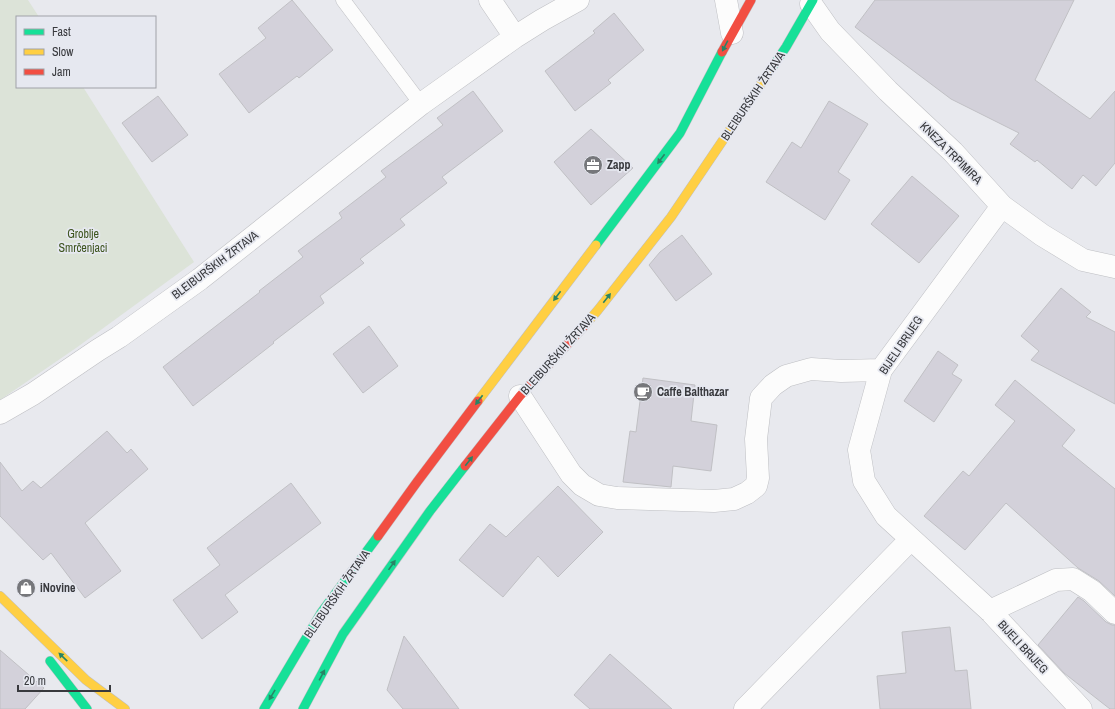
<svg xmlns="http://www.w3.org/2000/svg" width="1115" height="709" font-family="'Archivo Narrow',sans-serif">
<rect width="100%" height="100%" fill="#e8e9ee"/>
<path fill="#dce3d8" d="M0,0H28L39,17H17V87H83L194,262L76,348L0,400Z"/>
<path fill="#d3d1da" stroke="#c0c0c4" d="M292,0L333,50L299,78L297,76L249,113L219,74L266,38L258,28Z
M875,0H1074L1035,80L1090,119L1115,91V163L1096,186L1083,175L1072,189L1037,160L1035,162L1010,144L1019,133L951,99L855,27Z
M614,13L644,50L608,80L611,83L575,111L545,71L595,33L593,31Z
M473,91L503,131L442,177L447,183L400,219L405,225L360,259L364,263L320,296L324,303L273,342L274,343L193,406L163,367L260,292L259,291L303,257L298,251L342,218L339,213L386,177L381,171L443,125L437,118Z
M158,96L188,135L152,162L122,123Z
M829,101L868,124L838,172L850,180L825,220L766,182L792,142L801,148Z
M591,129L633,168L591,205L554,162Z
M912,176L959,216L919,263L871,224Z
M682,235L712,274L676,301L649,265L660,252Z
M1061,288L1091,312L1086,317L1115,332V404L1031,360L1039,351L1021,336Z
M369,326L398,366L363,393L333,354Z
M938,351L958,365L952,374L962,380L934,422L904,401Z
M643,378L695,385L691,421L717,425L711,471L673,466L671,487L623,482L630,431L636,432Z
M1015,380L1075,430L1062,446L1115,489V596L1099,581L1078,568L1006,503L965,550L924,516L963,471L969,476L1015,421L995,405Z
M107,431L127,453L131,449L148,469L85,523L121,571L85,598L51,553L43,560L0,516V462L22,491L33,481L41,488Z
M291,483L321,523L225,595L238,612L202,639L173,600L220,565L207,548Z
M558,486L603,532L558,577L538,556L503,597L459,560L490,524L506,537Z
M1078,597L1084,601L1106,622L1112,625H1115V709H1110L1064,673L1038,645Z
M950,627L955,671L967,670L971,709H880L877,676L906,673L902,632Z
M404,636L459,709H403L387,690Z
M0,650L44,688L25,709H0Z
M610,654L672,709H590L574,695Z"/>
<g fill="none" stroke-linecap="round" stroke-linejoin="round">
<defs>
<path id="lane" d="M343,0L421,104"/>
<path id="street" d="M490,0L515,37
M726,0L732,33
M811,4L830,31L888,91L953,152L1002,206L1042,235L1083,260L1115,267
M1002,206L881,370L859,450L864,481L886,516L990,611L1081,709
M520,396L571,474L582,485L599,495L617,498L714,501L734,499L747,493L756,486L758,478L756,439L761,398L773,385L786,376L811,369L841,371L881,370
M0,413L33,394L98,350L119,337L200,279L421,104L515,37L542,20L578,0
M990,611L1056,580L1073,579L1092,591L1115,613
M745,709L911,539"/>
<path id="fast" d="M769,72L786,47L813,0
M596,245L680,133L722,52
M50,661L87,709
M264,709L321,613L378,536
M303,709L343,634L430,511L465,466"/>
<path id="slow" d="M585,325L598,310L671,217L769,72
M478,401L596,245
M0,596L86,680L125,709"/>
<path id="jam" d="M722,52L751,0
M465,466L520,396L585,325
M378,536L417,482L478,401"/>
</defs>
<use href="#lane" stroke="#bebfc3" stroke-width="15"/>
<use href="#street" stroke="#bebfc3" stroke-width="23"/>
<use href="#fast" stroke="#bebfc3" stroke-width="10"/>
<use href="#slow" stroke="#bebfc3" stroke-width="10"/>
<use href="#jam" stroke="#bebfc3" stroke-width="10"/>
<use href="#lane" stroke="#fcfcfc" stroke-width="14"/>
<use href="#street" stroke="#fcfcfc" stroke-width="22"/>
<use href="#fast" stroke="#16e098" stroke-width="9"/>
<use href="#slow" stroke="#ffcf43" stroke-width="9"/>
<use href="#jam" stroke="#f24e42" stroke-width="9"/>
</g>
<defs><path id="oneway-solid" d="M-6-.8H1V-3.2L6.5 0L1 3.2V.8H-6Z"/></defs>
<g fill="#298466">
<use href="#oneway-solid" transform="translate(725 46) rotate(118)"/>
<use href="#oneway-solid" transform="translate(661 159) rotate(127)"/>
<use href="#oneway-solid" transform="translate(557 296) rotate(127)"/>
<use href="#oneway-solid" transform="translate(607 298) rotate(-52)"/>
<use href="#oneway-solid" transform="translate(479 400) rotate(127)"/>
<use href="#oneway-solid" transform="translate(469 461) rotate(-52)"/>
<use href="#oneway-solid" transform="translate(392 565) rotate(-55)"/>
<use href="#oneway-solid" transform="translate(63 657) rotate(-136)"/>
<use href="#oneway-solid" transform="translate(322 675) rotate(-62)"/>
<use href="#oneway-solid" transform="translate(272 695) rotate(121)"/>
</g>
<defs>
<symbol id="office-disc" viewBox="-11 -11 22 22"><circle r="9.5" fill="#76777b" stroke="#e6e8f0"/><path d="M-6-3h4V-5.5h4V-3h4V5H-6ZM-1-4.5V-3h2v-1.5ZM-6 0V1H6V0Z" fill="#fff"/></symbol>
<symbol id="cafe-disc" viewBox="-11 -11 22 22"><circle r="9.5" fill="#76777b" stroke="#e6e8f0"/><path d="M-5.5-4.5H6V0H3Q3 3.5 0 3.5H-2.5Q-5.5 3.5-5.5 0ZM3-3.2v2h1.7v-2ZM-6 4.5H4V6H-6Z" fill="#fff"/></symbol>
<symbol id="shop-disc" viewBox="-11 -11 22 22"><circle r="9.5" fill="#76777b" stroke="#e6e8f0"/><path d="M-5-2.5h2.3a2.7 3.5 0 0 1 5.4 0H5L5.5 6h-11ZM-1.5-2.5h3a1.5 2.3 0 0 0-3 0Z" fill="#fff"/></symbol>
</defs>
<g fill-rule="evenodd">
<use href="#office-disc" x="582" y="154" width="22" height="22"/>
<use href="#cafe-disc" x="632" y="381" width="22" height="22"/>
<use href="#shop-disc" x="15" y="577" width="22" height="22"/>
</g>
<g text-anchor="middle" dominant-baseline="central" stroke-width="3.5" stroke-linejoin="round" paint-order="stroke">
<g font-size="12" fill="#38393d" stroke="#e6e8f0">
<text transform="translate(753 96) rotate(-56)">BLEIBURŠKIH ŽRTAVA</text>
<text transform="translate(951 153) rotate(45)">KNEZA TRPIMIRA</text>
<text transform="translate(215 265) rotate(-37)">BLEIBURŠKIH ŽRTAVA</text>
<text transform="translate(901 345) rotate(-56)">BIJELI BRIJEG</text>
<text transform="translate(558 354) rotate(-48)">BLEIBURŠKIH ŽRTAVA</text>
<text transform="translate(337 594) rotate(-55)">BLEIBURŠKIH ŽRTAVA</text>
<text transform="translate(1023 647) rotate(47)">BIJELI BRIJEG</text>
</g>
<g font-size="12" font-weight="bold" fill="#38393d" stroke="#e6e8f0" text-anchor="start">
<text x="607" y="165">Zapp</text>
<text x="657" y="392">Caffe Balthazar</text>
<text x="40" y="588">iNovine</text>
</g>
<g font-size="12" fill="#3e551f" stroke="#e6e8f0">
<text x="83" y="234">Groblje<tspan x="83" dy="14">Smrčenjaci</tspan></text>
</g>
</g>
<rect x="16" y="16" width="140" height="72" fill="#e6e8f0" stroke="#a0a2a8"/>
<rect x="24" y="29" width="20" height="6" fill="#16e098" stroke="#a0a2a8"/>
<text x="52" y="36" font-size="12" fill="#38393d">Fast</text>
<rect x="24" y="49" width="20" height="6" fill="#ffcf43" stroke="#a0a2a8"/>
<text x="52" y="56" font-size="12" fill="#38393d">Slow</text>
<rect x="24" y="69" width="20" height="6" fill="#f24e42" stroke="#a0a2a8"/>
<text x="52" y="76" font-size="12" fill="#38393d">Jam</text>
<path d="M18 685v6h92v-6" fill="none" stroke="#38393d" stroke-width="2"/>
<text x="24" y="685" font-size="12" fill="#38393d" stroke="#e6e8f0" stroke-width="3" paint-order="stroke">20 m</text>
</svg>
